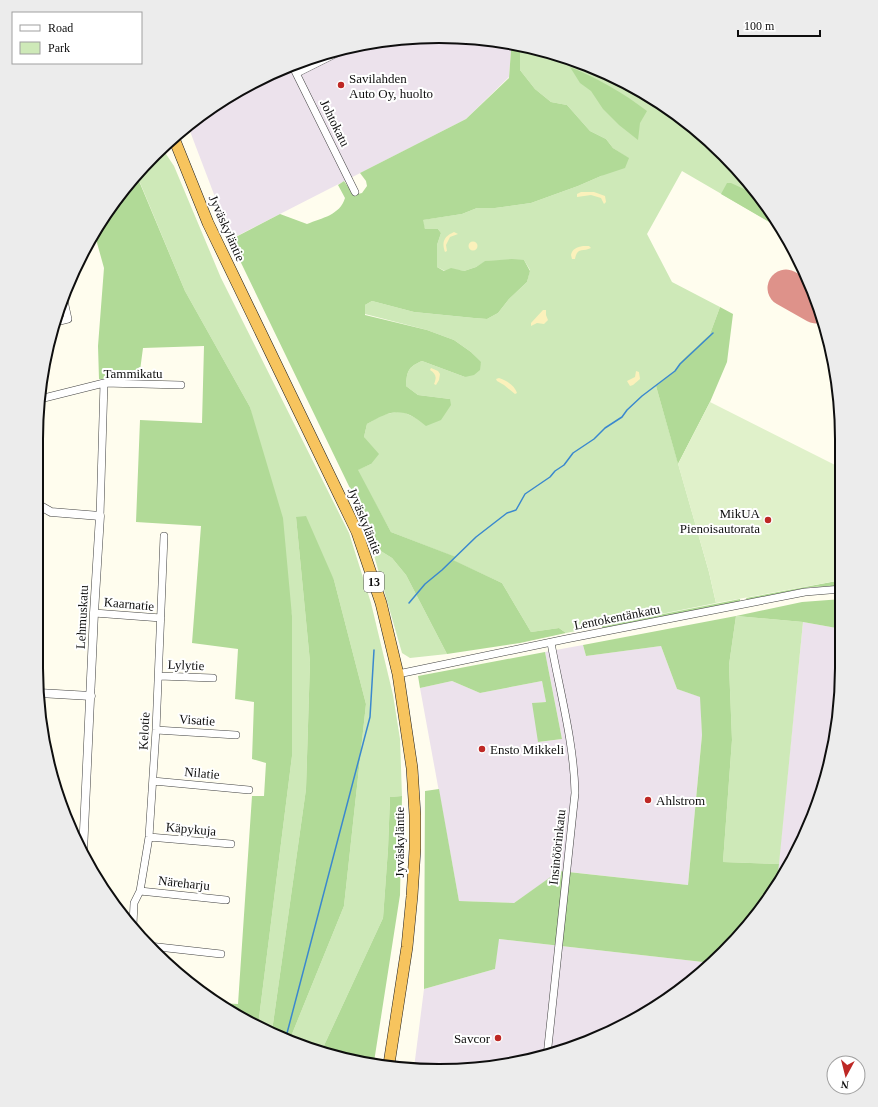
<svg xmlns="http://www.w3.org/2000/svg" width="878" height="1107" font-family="'Times New Roman',serif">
<rect width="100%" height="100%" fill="#fffdee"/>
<path fill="#ece2ec" d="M466,37L506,44L511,50L509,77L466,119L231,239L188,126L238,90L310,57L387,39Z
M803,622L842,629V668L834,746L811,822L776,888Z
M583,645L586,656L661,646L677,689L701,697L702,735L688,885L560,871L514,903L459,901L420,688L452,681L480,693L542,681L546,702L533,703L539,742L562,739L545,652Z
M498,939L703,962L702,973L640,1017L543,1057L439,1071L414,1068L424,989L495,969Z"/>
<path fill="#cee9b8" d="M522,46L544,50L617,78L685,119L742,173L779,225L778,227L682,171L647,234L672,282L720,307L710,334L680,362L675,371L656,386L709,572L716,603L566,633L559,628L531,632L502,583L452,560L455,557L391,532L357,470L371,464L364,437L367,424L382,415L401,411L418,419L450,399L418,395L406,386C407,371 408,367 422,361L465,377L481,363L471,352L454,340L427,330L365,314V305L372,301L414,312L474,318L487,319L498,313L509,299L527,282L530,270L524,260L486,261L476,267L464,271L451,269L445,271L437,267V245L441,233L438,229H425L422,220L462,214L477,208H495L531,203L578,186L601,176L628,158L613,148L606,139L590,131L567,105L551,102L535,89L520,70V48Z
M162,148L174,166L221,278L349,533L371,603L393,695L400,739L402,796L390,797L388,849L383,918L321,1052L290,1039L344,906L366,704L334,580L296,517L310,662L306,789L272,1031L258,1026L292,756V616L250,407L185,291L136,173Z
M371,545L392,558L406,575L447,654L410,658L402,653Z
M736,616L803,622L779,864L723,862L732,740L729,665Z"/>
<path fill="#b1da97" d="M506,44L522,46L520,48V70L535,89L551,102L567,105L590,131L606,139L613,148L629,158L625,168L601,176L578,186L531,203L495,208H477L462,214L423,220L425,229H438L441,233L437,245V267L444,271L451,268L464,271L476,267L485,261L512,259L524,260L530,271L527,282L509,299L498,313L487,319L474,318L414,312L372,301L365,305V315L427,330L454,340L471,352L481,362L480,370L474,375L465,377L422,361C408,367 407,371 406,386L418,395L450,399L451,405L441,420L426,426C403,406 391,410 367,424L364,437L379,454L371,464L358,470L391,532L456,557L453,560L502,583L531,632L559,628L566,633L520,643L447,654L406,575L392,558L371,545L364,527L361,511L230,240L280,214L307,224C322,218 340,215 345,198L338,185L344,181L354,195L362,193L367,186L366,181L360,173L466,119L509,78L511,50Z
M570,67C599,79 622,92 647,111L640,123L638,140L619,125L603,109L591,91L580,83Z
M139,181L185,291L250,407L283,518L292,616V756L258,1026L237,1017L219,1003L238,1004L252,796H264L266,763L252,759L254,702L235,699L238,649L192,643L201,526L136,522L140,420L202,423L204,346L143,348L139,378L99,379L98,346L104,268L94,232L127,186Z
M727,183H731L757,195L779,225L778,227L721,194Z
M720,307L733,314L727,362L710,402L678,464L656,386L675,371L680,362L710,334Z
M306,516L334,580L366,704L344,906L290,1039L272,1031L306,789L310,662L296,517Z
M842,580V586L811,587L747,600L746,598Z
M740,599V601L737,602L610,627L602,628V626Z
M842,599V629L803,622L736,616L729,665L732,740L723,862L779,864L776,888L774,892L705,971L702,973L703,962L499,939L495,969L424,989L425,791L439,789L459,901L514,903L559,871L688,885L702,735L700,697L677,689L661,646L586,656L583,645L736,616L802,602Z
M545,652L562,739L538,742L532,703L546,702L542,681L480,693L452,681L420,688L418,676Z
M402,796L400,895L374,1062L334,1057L321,1052L383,918L388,849L390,797Z"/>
<path fill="#fbf1bb" d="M581,192H594L605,196L606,202L604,204L601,198L591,195L577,197V194Z
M454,232L458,234L450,237L446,245L447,251L445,252C441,241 445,236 454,232Z
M468.5 246a4.5 4.5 0 1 1 9 0a4.5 4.5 0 1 1-9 0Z
M583,246H589L591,248C583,252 577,247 575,259H572L571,255C572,249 577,247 583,246Z
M543,310H546V315L548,320L544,324L537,323L531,326V323Z
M431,368L438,371L440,374L439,380L436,385L434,384C437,377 436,374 430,370Z
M636,371L639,372L640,379L633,385L630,386L627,381L635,377Z
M499,378C506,380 515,386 517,393L515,394L504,385L497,381L496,379Z"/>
<path fill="#e0f1ca" d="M710,402L841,468L842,580L716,603L709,572L678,464Z"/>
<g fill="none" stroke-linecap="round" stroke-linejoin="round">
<path stroke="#3a88ce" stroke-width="1.5" d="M409,603L425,584L442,570L476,537L507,513L516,510L525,494L550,477L555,471L564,465L573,453L594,439L605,428L622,417L627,410L642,396L675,371L680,364L713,333
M286,1037L370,717L374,650"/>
<path stroke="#de928a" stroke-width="37" d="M786,288L816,305"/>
<defs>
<path id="minor" d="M292,65L355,192
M297,73L343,50
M57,312L60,321L68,319L63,296
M40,399L104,383L181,385
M100,516L104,383
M94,613L161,618
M398,674L566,639L805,592L842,589
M159,676L213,678
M156,730L236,735
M153,781L249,790
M149,837L231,844
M140,891L226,900
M133,925L134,903L140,891L149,837L156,730L164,536
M149,946L221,954
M547,1056L575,793C574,743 560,692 551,643"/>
<path id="tertiary" d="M37,504L51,512L100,516L94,613L83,852
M39,693L91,696"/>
<path id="trunk" d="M173,136L208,223L357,532L381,603L398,674L412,768L415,815V849L412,896L407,947L389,1064"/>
</defs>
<use href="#minor" stroke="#414141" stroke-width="8"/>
<use href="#tertiary" stroke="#414141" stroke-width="9"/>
<use href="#trunk" stroke="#1f1f1f" stroke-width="12"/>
<use href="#minor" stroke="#fff" stroke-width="7"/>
<use href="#tertiary" stroke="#fff" stroke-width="8"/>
<use href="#trunk" stroke="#f7c45e" stroke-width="11"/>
</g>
<g fill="#be2825" stroke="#fff" stroke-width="1.5">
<circle cx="341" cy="85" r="4"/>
<circle cx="768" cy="520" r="4"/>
<circle cx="482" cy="749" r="4"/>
<circle cx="648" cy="800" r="4"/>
<circle cx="498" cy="1038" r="4"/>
</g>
<g text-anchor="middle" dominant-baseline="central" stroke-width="4" stroke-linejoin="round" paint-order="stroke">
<rect fill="#fff" stroke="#565656" stroke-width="1" x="364" y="572" width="20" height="20" rx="3"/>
<g font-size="12" font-weight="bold" fill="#0e0e0e">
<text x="374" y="582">13</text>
</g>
<g font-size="13" fill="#0e0e0e" stroke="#fff" text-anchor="start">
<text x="349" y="78">Savilahden<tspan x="349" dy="15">Auto Oy, huolto</tspan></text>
<text x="760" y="513" text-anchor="end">MikUA<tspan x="760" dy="15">Pienoisautorata</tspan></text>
<text x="490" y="749">Ensto Mikkeli</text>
<text x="656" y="800">Ahlstrom</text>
<text x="490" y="1038" text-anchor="end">Savcor</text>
</g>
<g font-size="13" fill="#0e0e0e" stroke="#fff">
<text transform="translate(335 123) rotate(64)">Johtokatu</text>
<text transform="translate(227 228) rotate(66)">Jyväskyläntie</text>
<text x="133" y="373">Tammikatu</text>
<text transform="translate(365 521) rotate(68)">Jyväskyläntie</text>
<text transform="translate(129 604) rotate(5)">Kaarnatie</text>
<text transform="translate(82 617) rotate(-87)">Lehmuskatu</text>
<text transform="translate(617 617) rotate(-11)">Lentokentänkatu</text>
<text transform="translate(186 665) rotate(2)">Lylytie</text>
<text transform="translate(197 720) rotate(4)">Visatie</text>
<text transform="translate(144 731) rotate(-87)">Kelotie</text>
<text transform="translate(202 773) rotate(5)">Nilatie</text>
<text transform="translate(191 829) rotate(5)">Käpykuja</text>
<text transform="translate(399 842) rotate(-90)">Jyväskyläntie</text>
<text transform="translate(557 847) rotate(-84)">Insinöörinkatu</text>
<text transform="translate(184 883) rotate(6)">Näreharju</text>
</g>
</g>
<path d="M0 0H878V1107H0ZM439 43H439A396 396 0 0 1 835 439V668A396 396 0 0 1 439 1064H439A396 396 0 0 1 43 668V439A396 396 0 0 1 439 43Z" fill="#ececec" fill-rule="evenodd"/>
<path fill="none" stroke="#0e0e0e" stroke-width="2" d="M439 43H439A396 396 0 0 1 835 439V668A396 396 0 0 1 439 1064H439A396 396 0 0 1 43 668V439A396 396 0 0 1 439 43Z"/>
<rect x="12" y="12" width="130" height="52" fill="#ffffff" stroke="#9f9f9f"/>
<rect x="20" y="25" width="20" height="6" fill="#ffffff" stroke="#9f9f9f"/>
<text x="48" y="32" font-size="12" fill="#0e0e0e">Road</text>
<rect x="20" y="42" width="20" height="12" fill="#cee9b8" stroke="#9f9f9f"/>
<text x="48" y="52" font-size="12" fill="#0e0e0e">Park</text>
<g transform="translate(846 1075) rotate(187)"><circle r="19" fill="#ffffff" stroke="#9f9f9f"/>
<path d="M0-3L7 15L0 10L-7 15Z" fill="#be2825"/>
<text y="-6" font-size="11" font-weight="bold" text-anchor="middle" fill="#0e0e0e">N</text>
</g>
<path d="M738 30v6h82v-6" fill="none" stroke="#0e0e0e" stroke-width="2"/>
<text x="744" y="30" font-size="12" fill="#0e0e0e" stroke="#ffffff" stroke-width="3" paint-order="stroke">100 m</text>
</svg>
